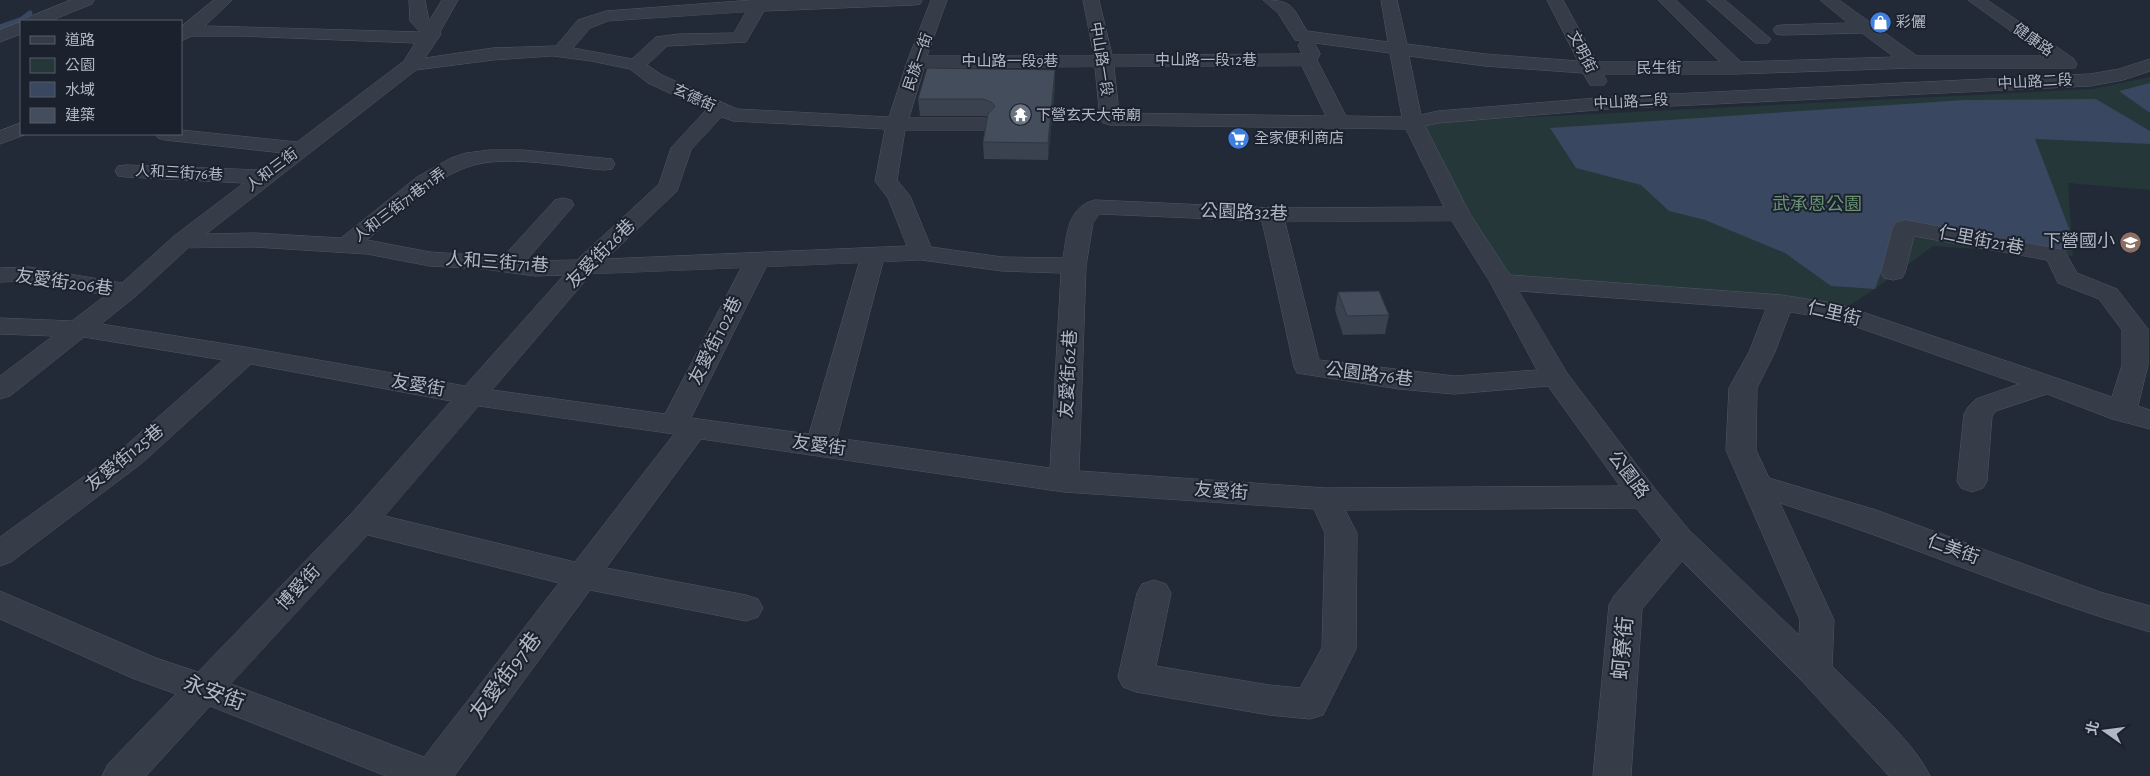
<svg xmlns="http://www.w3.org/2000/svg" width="2150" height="776" font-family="'Alegreya Sans','Noto Sans TC',sans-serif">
<rect width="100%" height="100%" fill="#232a37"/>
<path fill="#253739" d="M2150,77V190L2068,183L2073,256L1933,246L1875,289L1839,312L1502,282L1413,123L2093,89Z"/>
<path fill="#394760" d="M2150,83V113L2119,91Z
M2096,99L2150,131V144L2035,139L2070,231L2068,251L1898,225L1875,289L1831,286L1785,253L1705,220L1669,211L1641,185L1576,168L1550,128L1964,100Z"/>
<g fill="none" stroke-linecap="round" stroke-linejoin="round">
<path stroke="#394760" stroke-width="5" d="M0,27L22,19L30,13"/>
<defs>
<path id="minor" d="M71,0H94L92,4L50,21H26L29,17Z
M214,0H232L205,26L420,32L410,21L409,0H425L429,21L442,0H458L440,32L441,34L425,58L493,48L556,46L578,20L606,11L753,0H922L920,4L914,5L764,11L746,42L667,46L647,65L662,75L737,109L889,117L907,62L931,0H947L927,56H1094L1083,0H1099L1112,55L1302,54L1298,45L1301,41L1295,40L1278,13L1263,0C1294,0 1292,7 1307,31L1388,42L1381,0H1397L1407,44L1485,54L1578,61L1547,0H1563L1597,62H1720L1658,0H1676L1741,62L1894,57L1862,33L1782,35L1776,34L1773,30L1776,26L1782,25L1848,23L1820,0H1839L1917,56H2045L1968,0H1987L2073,58L2077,64L2075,68H1913L1736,74H1603L1607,81L1604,85H1590L1583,73L1485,66L1409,56L1421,115L1438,111L1609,97L2090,74L2119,69L2150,59V71L2123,80L2090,86L1609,109L1438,123L1425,126L1470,214L1510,275L1781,295L1839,304L2112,397L2122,365V330L2099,299L2058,283L2047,260L1914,236L1905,273L1902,278L1893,280L1884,278L1881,273L1893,227L1897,222L1905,220L2064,250L2077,273L2117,289L2148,329V365L2138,406L2150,410V429L2112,419L2047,394L1996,411L1992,416L1987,481L1983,488L1972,492L1961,488L1957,481L1964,414L1968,407L1976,399L2019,384L1834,319L1790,312L1775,352L1757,388L1756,450L1769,478L1876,510L2100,592L2150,606V632C2025,596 1905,542 1780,503L1834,620L1832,666C1861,696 1913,740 1930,776H1889L1802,681L1682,561L1642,609L1631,776H1593L1609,605L1614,596L1662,540L1636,508L1345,510L1357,533L1356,649L1323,715L1310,719L1269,715L1136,692L1123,687L1118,677L1137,593L1142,584L1154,580L1166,584L1171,593L1156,666L1269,685L1300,688L1322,648L1325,533L1314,509L1064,492L701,439L606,568L746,595L758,599L763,608L758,617L746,621L590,590L454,776H386L210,706L146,776H102L108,764L176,694L132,678L0,619V591L156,658L198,672L351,514L451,401L251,364L142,463L11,562L0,566V537L122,449L223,360L84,337L10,396L0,399V376L53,336L0,334V318L72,321L106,295L29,281L0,282V268L29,267L122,283L174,236L244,183L126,177L118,176L115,171L118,166L126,165L260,170L283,153L165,140L158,138L155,134H181V130L297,142L404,61L415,43L240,36H192L181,41V27ZM746,12L734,33L679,34L656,37L632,59L573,48L590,28L608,21ZM1315,43L1390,53L1402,117L1346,116L1317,60L1320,54ZM553,56L591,61L630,69L648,83L706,110L671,148L659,184L577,260L526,261L574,205L571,200L563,198L555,200L503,257L430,252L367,240C396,215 436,175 474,165C512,155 565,167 604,170L612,169L615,164L612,159L523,150H490L466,153L451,158L417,177L341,238L255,233L206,234L416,70L493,60ZM1302,66L1326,116L1119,113L1114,67ZM1095,67L1100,119L1103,123L1110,125L1406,129L1444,207L1272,208L1095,200C1067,207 1067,235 1063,258L1002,257L931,247L910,196L897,180L905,130H984L991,128L994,124L991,120L984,118H909L924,68ZM722,117L733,121L885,129L875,181L888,198L907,246L606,259L677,191L691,150ZM1100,214L1262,221L1294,367L1297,373L1399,389L1454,394L1548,386L1620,486L1325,488L1079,471L1086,266L1093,223ZM1452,221L1490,282L1537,370L1454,376L1319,360L1285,222ZM255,247L367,254L430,266L484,269L535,276L564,275L465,386L245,347L101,324L136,296L188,248ZM921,260L1002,271L1061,273L1050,468L837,438L883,262ZM859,263L809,434L691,418L766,267ZM741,268L665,414L492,390L591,274ZM1519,291L1766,309L1749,352L1729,388L1726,450L1800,620L1799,635L1689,530L1655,489L1567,373ZM479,406L674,434L575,562L385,516ZM368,535L559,583L424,757L231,684Z
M1707,0H1725L1771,39L1768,43H1756Z
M21,22V34L0,42V30Z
M21,123V134H27L0,144V131Z"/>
</defs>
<use href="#minor" stroke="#515763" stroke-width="1"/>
<use href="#minor" fill="#363c48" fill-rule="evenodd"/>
</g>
<path fill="#3a424f" d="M1055,70V86L1048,160L984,159L983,142L988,117L984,116H920L918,99Z
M1338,292L1389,315L1385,334L1343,335L1335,310Z"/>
<path fill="#303640" d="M1055,70V86L1048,160V143Z"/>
<path fill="#444d5c" stroke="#303640" d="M927,68L1055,70L1048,143L983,142L988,114L995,106L991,102L983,99H918Z
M1379,291L1389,315L1347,316L1338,292Z"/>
<defs>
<symbol id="shop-disc" viewBox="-11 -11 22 22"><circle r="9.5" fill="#3f7fe0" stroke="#1b212d"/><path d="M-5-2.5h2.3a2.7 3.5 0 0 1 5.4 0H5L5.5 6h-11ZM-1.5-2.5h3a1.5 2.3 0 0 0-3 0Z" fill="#fff"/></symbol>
<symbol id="temple-disc" viewBox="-11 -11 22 22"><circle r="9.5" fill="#6b7280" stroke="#1b212d"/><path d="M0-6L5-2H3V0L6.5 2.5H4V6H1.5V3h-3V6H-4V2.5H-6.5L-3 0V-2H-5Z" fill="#fff"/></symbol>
<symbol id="supermarket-disc" viewBox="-11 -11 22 22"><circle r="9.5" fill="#3f7fe0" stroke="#1b212d"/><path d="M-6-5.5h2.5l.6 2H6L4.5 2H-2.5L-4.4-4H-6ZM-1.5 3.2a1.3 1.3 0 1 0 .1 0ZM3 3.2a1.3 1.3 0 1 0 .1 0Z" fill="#fff"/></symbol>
<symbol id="school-disc" viewBox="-11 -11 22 22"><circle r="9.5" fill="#8d6e63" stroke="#1b212d"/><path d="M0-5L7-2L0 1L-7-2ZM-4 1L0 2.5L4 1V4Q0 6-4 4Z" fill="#fff"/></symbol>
</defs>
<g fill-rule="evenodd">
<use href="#shop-disc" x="1868" y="10" width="25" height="25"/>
<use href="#temple-disc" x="1008" y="102" width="25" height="25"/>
<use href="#supermarket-disc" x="1226" y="126" width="25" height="25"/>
<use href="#school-disc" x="2118" y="230" width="25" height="25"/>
</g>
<g text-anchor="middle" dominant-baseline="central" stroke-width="4" stroke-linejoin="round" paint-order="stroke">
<g font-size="15" fill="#b1b7c4" stroke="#1b212d" text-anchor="start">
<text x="1896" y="22">彩儷</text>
<text x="1036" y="115">下營玄天大帝廟</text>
<text x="1254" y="138">全家便利商店</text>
</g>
<g font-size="15" fill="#b1b7c4" stroke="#1b212d">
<text transform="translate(2033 40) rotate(35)">健康路</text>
<text transform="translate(1582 52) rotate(63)">文明街</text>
<text transform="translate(1101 59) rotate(81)">中山路一段</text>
<text x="1206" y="60">中山路一段12巷</text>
<text x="1010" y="61">中山路一段9巷</text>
<text transform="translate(918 62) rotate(-71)">民族一街</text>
<text x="1659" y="68">民生街</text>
<text transform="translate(2035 82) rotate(-3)">中山路二段</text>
<text transform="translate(694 98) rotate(25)">玄德街</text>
<text transform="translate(1631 102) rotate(-3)">中山路二段</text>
<text transform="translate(272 170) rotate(-37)">人和三街</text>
<text transform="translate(179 173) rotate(3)">人和三街76巷</text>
<text transform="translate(400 205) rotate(-37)">人和三街71巷11弄</text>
</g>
<g font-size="18" fill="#6a9376" stroke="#1b212d">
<text x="1817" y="205">武承恩公園</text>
</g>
<g font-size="18" fill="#b1b7c4" stroke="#1b212d">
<text transform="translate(1244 213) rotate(2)">公園路32巷</text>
<text transform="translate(1981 241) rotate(11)">仁里街21巷</text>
<text transform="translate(601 254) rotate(-45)">友愛街26巷</text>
<text transform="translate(497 263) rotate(4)">人和三街71巷</text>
<text transform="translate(64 283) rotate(8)">友愛街206巷</text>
<text transform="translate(1834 314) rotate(13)">仁里街</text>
<text transform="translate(716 341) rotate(-63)">友愛街102巷</text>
<text transform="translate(1069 374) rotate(-87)">友愛街62巷</text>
<text transform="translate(1369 375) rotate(7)">公園路76巷</text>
<text transform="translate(418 386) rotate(10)">友愛街</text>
<text transform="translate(819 446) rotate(8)">友愛街</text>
<text transform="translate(125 458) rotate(-39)">友愛街125巷</text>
<text transform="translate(1628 475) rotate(53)">公園路</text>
<text transform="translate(1221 492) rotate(4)">友愛街</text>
<text transform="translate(1953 550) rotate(20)">仁美街</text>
<text transform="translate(299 588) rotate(-47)">博愛街</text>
</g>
<g font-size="18" fill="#b1b7c4" stroke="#1b212d" text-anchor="end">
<text x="2115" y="242">下營國小</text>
</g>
<g font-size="21" fill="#b1b7c4" stroke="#1b212d">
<text transform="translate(1623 648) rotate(-85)">蚵寮街</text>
<text transform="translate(506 676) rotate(-53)">友愛街97巷</text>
<text transform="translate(214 693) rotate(20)">永安街</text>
</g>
</g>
<rect x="20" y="20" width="162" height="115" fill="#1b212d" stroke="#575d69"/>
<rect x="30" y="36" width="25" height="8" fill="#363c48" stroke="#575d69"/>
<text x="65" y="45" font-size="15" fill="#b1b7c4">道路</text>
<rect x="30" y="58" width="25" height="15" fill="#253739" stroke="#575d69"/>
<text x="65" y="70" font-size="15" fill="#b1b7c4">公園</text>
<rect x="30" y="82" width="25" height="15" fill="#394760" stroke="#575d69"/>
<text x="65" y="95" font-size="15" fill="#b1b7c4">水域</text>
<rect x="30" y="108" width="25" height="15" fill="#444d5c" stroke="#575d69"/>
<text x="65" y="120" font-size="15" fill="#b1b7c4">建築</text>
<g transform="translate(2105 731) rotate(284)" stroke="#1b212d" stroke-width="4" paint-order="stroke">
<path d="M0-4L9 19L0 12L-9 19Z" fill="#b1b7c4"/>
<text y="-8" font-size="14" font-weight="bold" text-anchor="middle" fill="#b1b7c4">北</text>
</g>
</svg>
